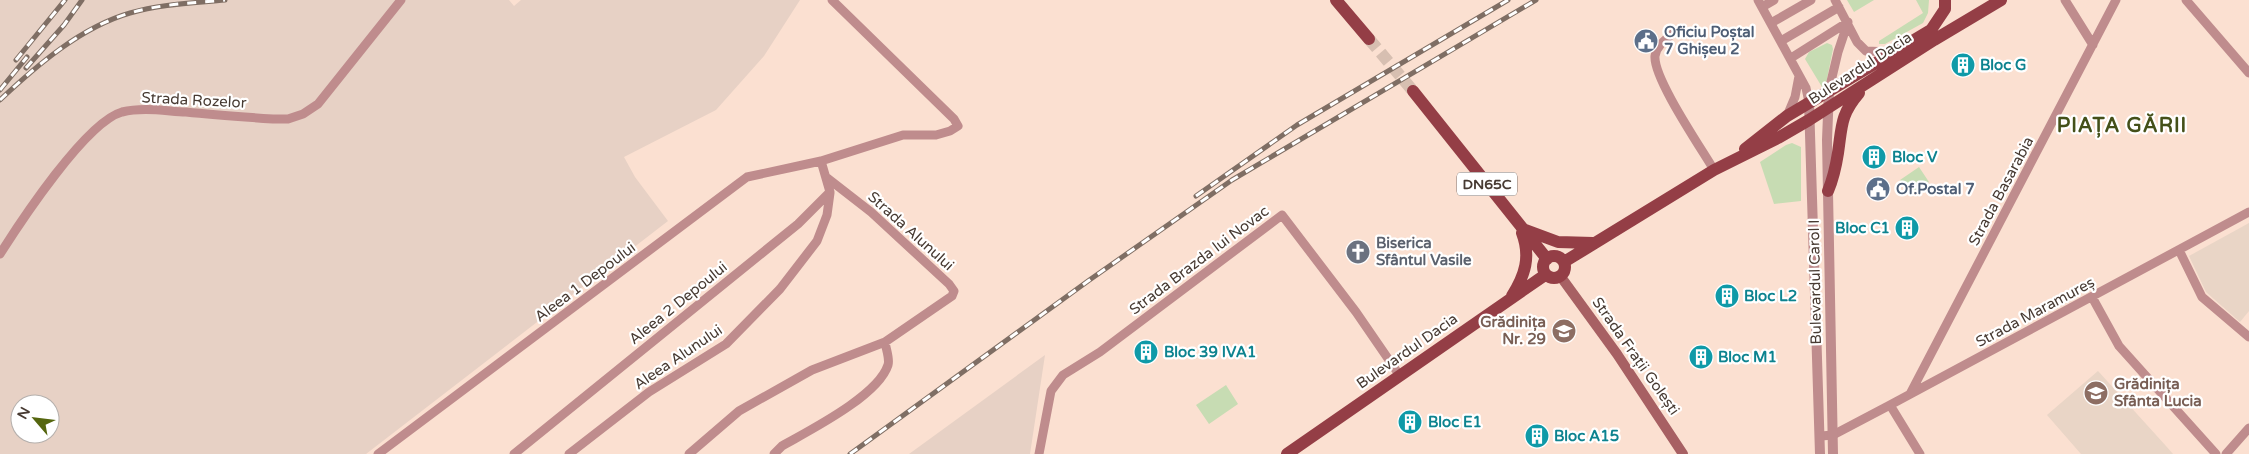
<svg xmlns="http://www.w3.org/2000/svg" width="2249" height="454" font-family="'Varela Round',sans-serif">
<rect width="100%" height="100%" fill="#fbe0d1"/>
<path fill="#e7d1c5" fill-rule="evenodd" d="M0,0H509L514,6L521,0H800L764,56L716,110L624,157L635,177L668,221L366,454H0ZM20,404H50V434H20Z
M1045,355L1030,454H909Z"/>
<path fill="#e9d5c6" d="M2249,223V311L2240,322L2206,292L2189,256Z
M2098,371L2166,446L2173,454H2081L2047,415Z"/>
<path fill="#c7dcb3" d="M1847,0H1874L1854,12Z
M1916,0H1929L1928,13L1923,23L1885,44H1879V41L1923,13Z
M1827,43L1832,45L1833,49L1826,84L1822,87L1805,59L1809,52Z
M1792,143L1801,147V201L1774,204L1760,162L1786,145Z
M1919,167L1929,182L1910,195L1900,180Z
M1226,385L1238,404L1209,424L1196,405Z"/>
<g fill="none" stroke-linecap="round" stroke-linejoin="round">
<path stroke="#d7bfb1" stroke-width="12" stroke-dasharray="12 6" stroke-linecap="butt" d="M1369,39L1413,91"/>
<path stroke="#bf8c8d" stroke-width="9" d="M1758,0L1806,88L1809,102
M1835,0L1857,42L1866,51L1891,52
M2065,0L2093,45
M2186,0L2249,73
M1762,7L1774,0
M1771,23L1811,0
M1677,30C1669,37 1657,44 1655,56C1653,78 1701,148 1714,170
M1781,41L1839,7
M1791,58L1848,22
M1829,90L1838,52L1848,22
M1787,116L1795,97L1799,76
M2179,250L2202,297L2249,337
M0,254C21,221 86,122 122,112C143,107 165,111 186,112C215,115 244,117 273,119H288L303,114L318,104L401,0
M2092,297L2119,346L2216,454
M1910,394L2116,0
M1890,405L1920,454
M1821,436L1833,435L1890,405L2249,212
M378,454L747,177L821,161L903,135H936L950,131L958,126L954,119L832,0
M514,454L798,224L830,192L821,161
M569,454L649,392L726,344L780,289L817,241L827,215L830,193
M689,454L739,411L812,370L885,342L952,296L954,291L949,284L871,212L826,177
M774,454L782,446C810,430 878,396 888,365C890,359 886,349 885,342
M1039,454L1051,391L1063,375L1100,352L1282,215L1356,312L1400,376
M2226,454L2249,428"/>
<path stroke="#bf8c8d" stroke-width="10" d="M1829,90L1827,140L1833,454
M1809,102L1820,454"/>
<path stroke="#a76063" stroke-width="10" d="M1561,277L1617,354L1683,454"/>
<path stroke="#943e46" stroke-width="12" d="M1336,0L1369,39
M1413,91L1547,259
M1745,149L1787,116L1931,30L1945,9V0
M1828,191C1833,179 1836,166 1838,153C1842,127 1840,115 1859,93
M1523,229L1558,242L1593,243
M1543 267a11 11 0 1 1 22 0a11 11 0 1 1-22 0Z
M1564,262L1714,170L1778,138L1809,120L1934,40L2001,0
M1512,296C1525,275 1531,257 1522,233
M1287,454L1545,275"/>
<defs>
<path id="rail" d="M16,60L65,0
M26,68L64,25L82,0
M0,90L27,57
M0,100C36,66 81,27 130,13C160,4 193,3 225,0
M1196,196L1297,125L1508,0
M850,454L1088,281L1232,180L1536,0"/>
</defs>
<use href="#rail" stroke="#7f6e64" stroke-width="5"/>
<use href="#rail" stroke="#fff" stroke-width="3" stroke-dasharray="9" stroke-linecap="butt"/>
</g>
<defs>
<symbol id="civic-disc" viewBox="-11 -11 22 22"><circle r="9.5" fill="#5c6f8a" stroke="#fff"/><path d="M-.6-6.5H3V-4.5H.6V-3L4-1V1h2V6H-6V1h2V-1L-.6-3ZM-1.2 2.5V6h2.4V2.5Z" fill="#fff"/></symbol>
<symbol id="building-disc" viewBox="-11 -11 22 22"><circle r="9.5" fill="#0f9aa8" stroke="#fff"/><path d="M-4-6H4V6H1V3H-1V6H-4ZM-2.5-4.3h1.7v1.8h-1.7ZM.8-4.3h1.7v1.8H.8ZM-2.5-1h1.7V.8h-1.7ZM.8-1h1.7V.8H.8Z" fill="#fff"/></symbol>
<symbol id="church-disc" viewBox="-11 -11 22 22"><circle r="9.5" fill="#6b7280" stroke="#fff"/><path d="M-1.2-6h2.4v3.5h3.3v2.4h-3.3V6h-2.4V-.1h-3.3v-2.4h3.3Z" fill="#fff"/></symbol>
<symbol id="school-disc" viewBox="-11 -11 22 22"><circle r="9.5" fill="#8d6e63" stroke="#fff"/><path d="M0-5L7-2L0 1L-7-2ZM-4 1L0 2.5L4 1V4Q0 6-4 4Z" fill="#fff"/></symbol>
</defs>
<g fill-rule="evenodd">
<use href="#civic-disc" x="1632" y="27" width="28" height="28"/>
<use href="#building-disc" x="1949" y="51" width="28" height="28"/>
<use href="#building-disc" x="1860" y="143" width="28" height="28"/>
<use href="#civic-disc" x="1864" y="175" width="28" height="28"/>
<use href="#building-disc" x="1893" y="214" width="28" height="28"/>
<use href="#church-disc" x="1344" y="238" width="28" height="28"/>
<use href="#building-disc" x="1713" y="282" width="28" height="28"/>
<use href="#school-disc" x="1550" y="317" width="28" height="28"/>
<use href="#building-disc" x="1132" y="338" width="28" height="28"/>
<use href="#building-disc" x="1687" y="343" width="28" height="28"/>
<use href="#school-disc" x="2082" y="379" width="28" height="28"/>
<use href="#building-disc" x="1396" y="408" width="28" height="28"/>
<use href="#building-disc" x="1523" y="422" width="28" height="28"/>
</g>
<g text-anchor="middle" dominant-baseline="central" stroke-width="4.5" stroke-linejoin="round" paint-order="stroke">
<rect fill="#fff" stroke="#7e7570" stroke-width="1" x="1457" y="172.5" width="60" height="23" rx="4"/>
<g font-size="14" font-weight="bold" fill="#473a32">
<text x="1487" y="184">DN65C</text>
</g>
<g font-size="15" font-weight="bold" fill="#4e5e75" stroke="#fff" text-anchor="start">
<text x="1664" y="32">Oficiu Poștal<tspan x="1664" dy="17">7 Ghișeu 2</tspan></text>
<text x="1896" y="189">Of.Postal 7</text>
</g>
<g font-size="15" font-weight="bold" fill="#0d838f" stroke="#fff" text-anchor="start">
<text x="1980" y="65">Bloc G</text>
<text x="1892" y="157">Bloc V</text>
<text x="1890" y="228" text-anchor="end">Bloc C1</text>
<text x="1744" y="296">Bloc L2</text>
<text x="1164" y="352">Bloc 39 IVA1</text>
<text x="1718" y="357">Bloc M1</text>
<text x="1428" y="422">Bloc E1</text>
<text x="1554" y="436">Bloc A15</text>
</g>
<g font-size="15" fill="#473a32" stroke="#fff">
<text transform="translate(1860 68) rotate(-33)">Bulevardul Dacia</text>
<text transform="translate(194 100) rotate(3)">Strada Rozelor</text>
<text transform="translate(2001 191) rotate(-62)">Strada Basarabia</text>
<text transform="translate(911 231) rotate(42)">Strada Alunului</text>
<text transform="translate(1199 260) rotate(-37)">Strada Brazda lui Novac</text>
<text transform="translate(585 282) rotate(-37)">Aleea 1 Depoului</text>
<text transform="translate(1815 282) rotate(-91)">Bulevardul Carol I</text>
<text transform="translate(678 303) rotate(-39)">Aleea 2 Depoului</text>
<text transform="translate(2035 312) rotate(-28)">Strada Maramureș</text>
<text transform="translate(1407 351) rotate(-35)">Bulevardul Dacia</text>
<text transform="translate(1636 356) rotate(55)">Strada Frații Golești</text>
<text transform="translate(678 357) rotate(-34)">Aleea Alunului</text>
</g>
<g font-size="15" font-weight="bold" fill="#5b616d" stroke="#fff" text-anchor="start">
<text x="1376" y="243">Biserica<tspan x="1376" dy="17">Sfântul Vasile</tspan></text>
</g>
<g font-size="15" font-weight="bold" fill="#785e54" stroke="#fff" text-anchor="end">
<text x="1546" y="322">Grădinița<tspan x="1546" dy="17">Nr. 29</tspan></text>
<text x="2114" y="384" text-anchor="start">Grădinița<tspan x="2114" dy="17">Sfânta Lucia</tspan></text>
</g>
<g font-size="20" font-weight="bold" letter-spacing="1" fill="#445019" stroke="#fff">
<text x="2122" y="126">PIAȚA GĂRII</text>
</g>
</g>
<g transform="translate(35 419) rotate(298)"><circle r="24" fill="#ffffff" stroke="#b5b0ad"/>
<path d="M0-4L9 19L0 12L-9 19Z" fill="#55660f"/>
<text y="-8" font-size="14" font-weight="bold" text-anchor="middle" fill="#473a32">N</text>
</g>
</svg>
